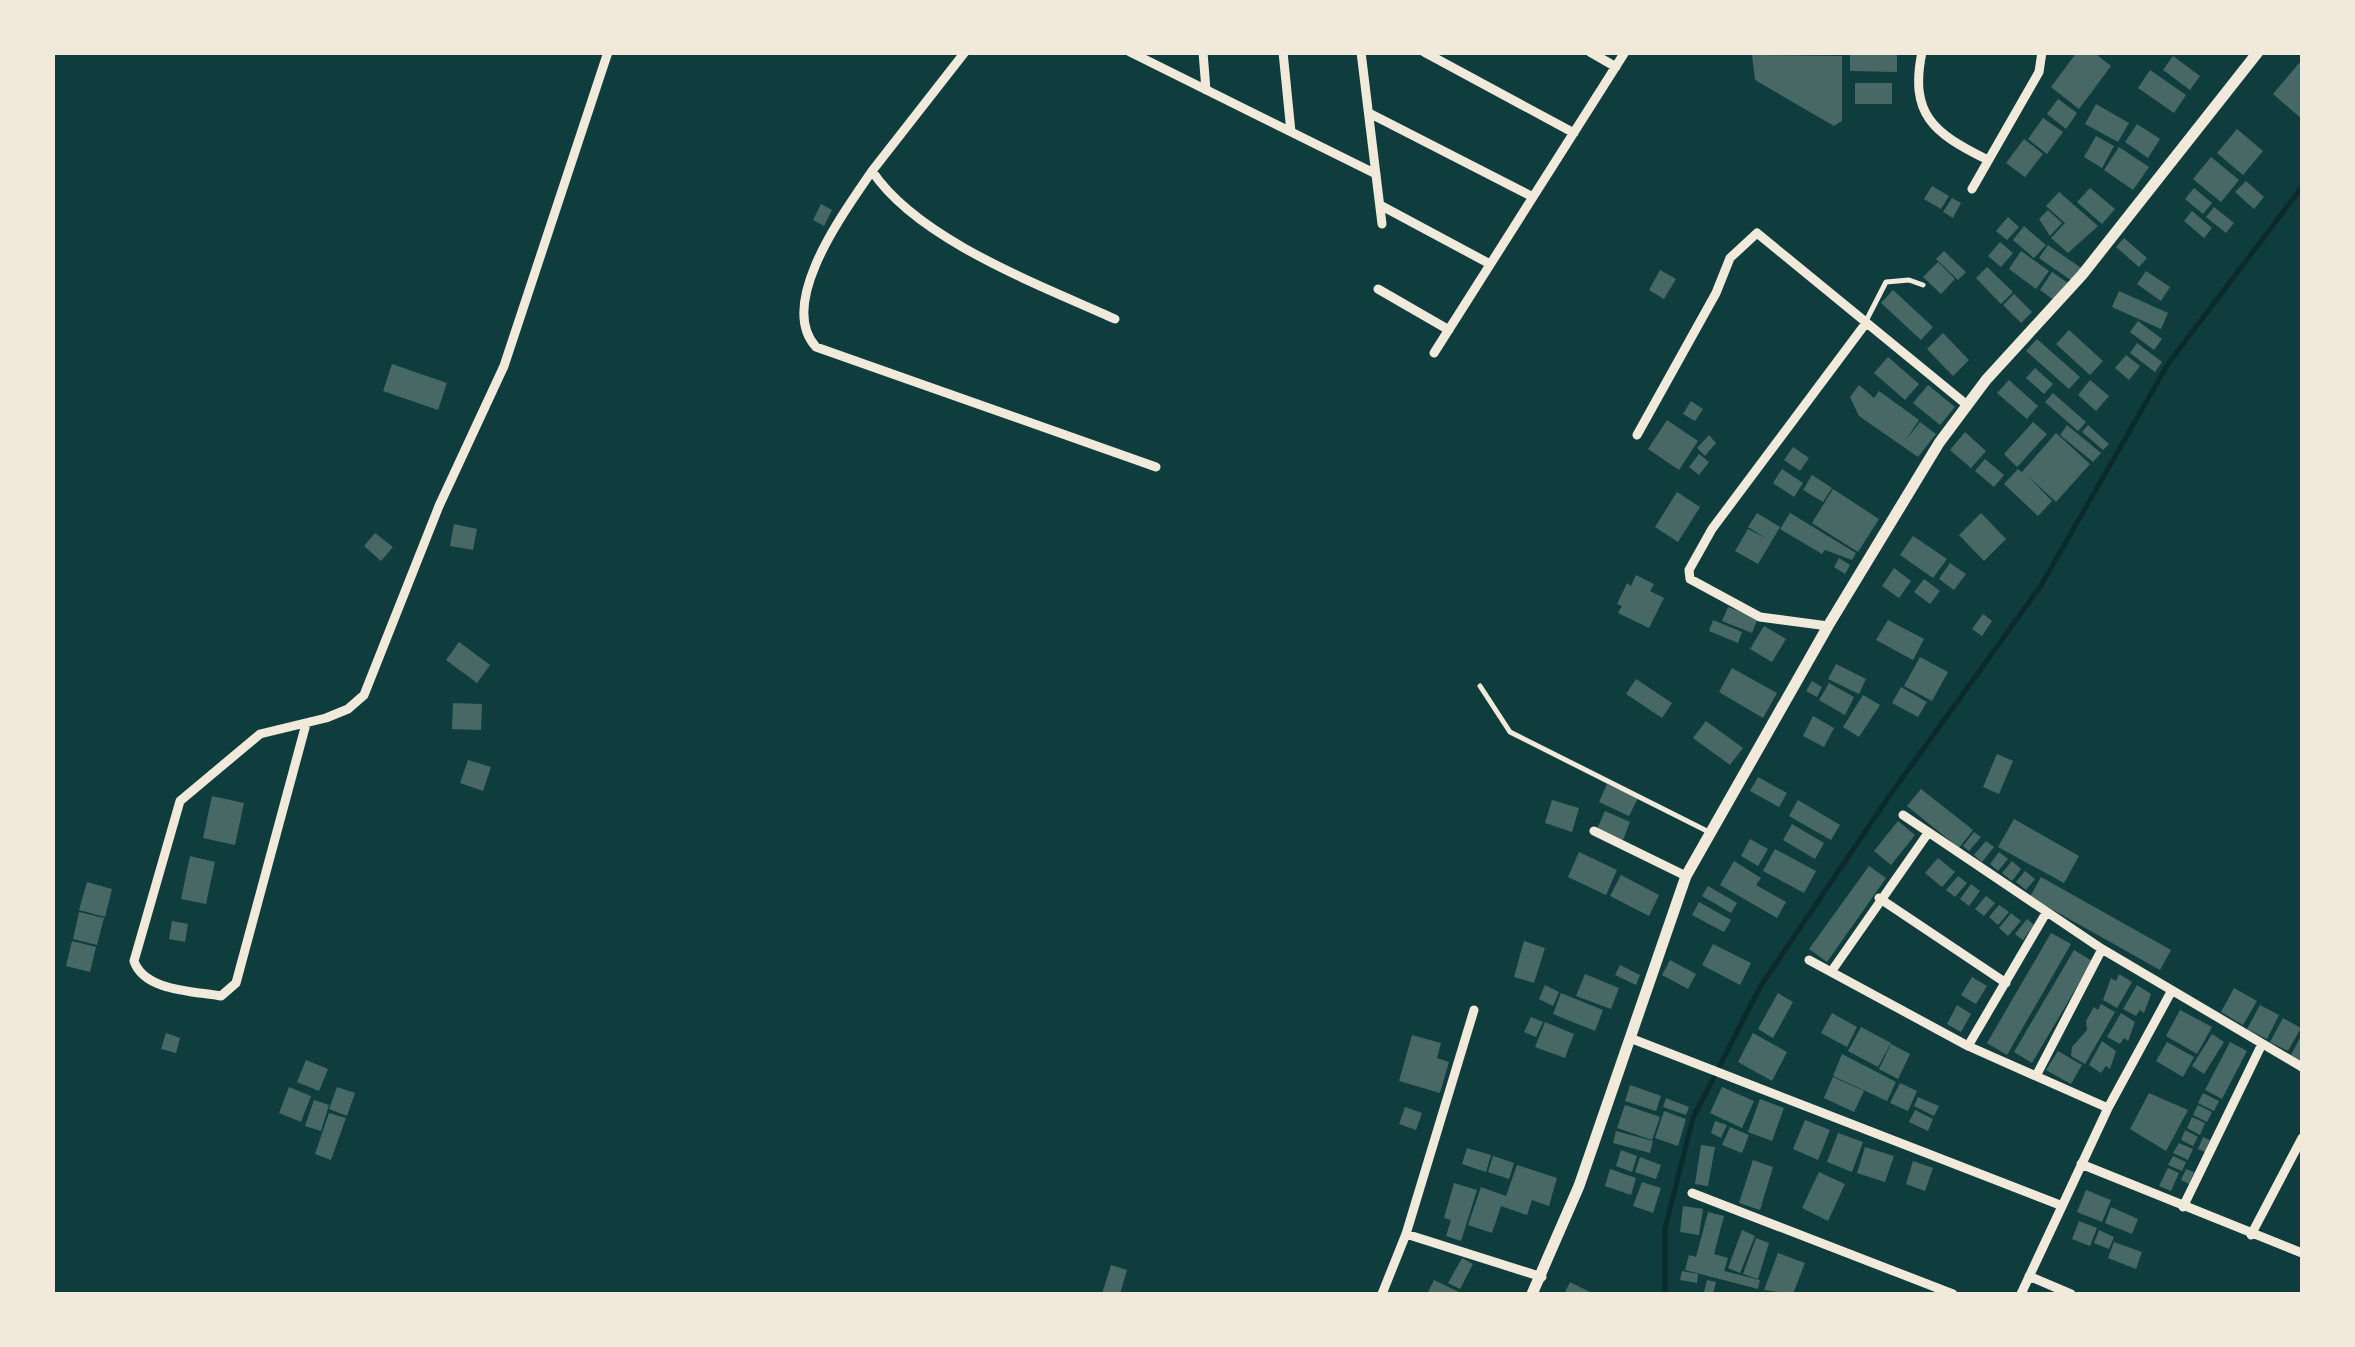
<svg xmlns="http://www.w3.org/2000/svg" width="2355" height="1347" font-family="'Asap Condensed',sans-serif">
<rect width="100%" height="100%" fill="#0f3d3e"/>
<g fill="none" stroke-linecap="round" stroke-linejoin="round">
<path stroke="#0a2a2b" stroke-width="5" d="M1665,1294V1229L1693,1118L1760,987L1890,795L2040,587L2168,364L2302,187"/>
</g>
<path fill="#486865" d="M2077,52H2093L2111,66L2079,109L2051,87Z
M1850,54H1897V72L1850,71Z
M1752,55L1842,56V121L1834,126L1755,80Z
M2173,56L2200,76L2190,90L2163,70Z
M2300,62L2302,64V119L2273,94Z
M2150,70L2186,95L2174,113L2138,88Z
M1855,83H1892V104H1855Z
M2058,99L2077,113L2066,129L2047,114Z
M2096,104L2129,123L2118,142L2085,124Z
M2043,118L2063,132L2047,154L2028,139Z
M2137,124L2160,139L2148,158L2125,142Z
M2237,129L2263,151L2243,175L2217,153Z
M2096,136L2114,146L2102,168L2084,157Z
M2024,139L2043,154L2025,177L2006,163Z
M2119,147L2149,167L2133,190L2104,170Z
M2211,157L2239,180L2221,202L2193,179Z
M2246,181L2264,197L2254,209L2235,192Z
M1932,186L1949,196L1941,209L1924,199Z
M2090,188L2115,209L2102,224L2077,202Z
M2194,188L2212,203L2203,214L2185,199Z
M2059,192L2098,226L2068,253L2051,238L2065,223L2046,206Z
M1952,198L1961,203L1953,218L1943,212Z
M821,204L832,210L824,226L813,220Z
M2214,207L2234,223L2226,233L2206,217Z
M2048,210L2062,223L2050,236L2039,219Z
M2192,211L2212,228L2204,238L2184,221Z
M2008,217L2019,227L2007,240L1996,231Z
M2024,226L2046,245L2034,258L2013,240Z
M2124,238L2147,258L2139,267L2116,247Z
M2000,242L2013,253L2001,267L1988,256Z
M2048,245L2081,268L2072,281L2039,258Z
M1944,251L1966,272L1958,280L1936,259Z
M2021,251L2049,271L2036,289L2009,269Z
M1938,262L1955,279L1941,294L1923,277Z
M1987,267L2013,292L2001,304L1976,278Z
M1660,270L1676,279L1664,299L1649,290Z
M2146,271L2170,287L2161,301L2137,284Z
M2052,272L2068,283L2055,301L2040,290Z
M1893,290L1933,327L1921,340L1881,303Z
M2119,291L2168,313L2161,329L2112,307Z
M2014,294L2032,312L2021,323L2003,305Z
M2138,321L2162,339L2154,350L2130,332Z
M2069,330L2103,361L2090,375L2056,344Z
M1943,333L1969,360L1953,376L1927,349Z
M2037,339L2080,377L2069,389L2026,351Z
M2137,343L2162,362L2155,372L2130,353Z
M2126,355L2140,366L2129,380L2115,368Z
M1888,357L1919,384L1905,400L1874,373Z
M392,364L447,383L438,410L383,391Z
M2035,368L2053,384L2044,394L2026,378Z
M2009,380L2038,406L2027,419L1997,393Z
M2090,380L2109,396L2096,411L2078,395Z
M1859,385L1874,398L1879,391L1919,420L1905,441L1920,422L1936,434L1918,457L1859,416L1850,397Z
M1928,385L1955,407L1940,425L1913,403Z
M2053,393L2086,422L2078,431L2045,402Z
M1691,401L1703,409L1695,421L1683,414Z
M1667,420L1698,441L1679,470L1648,449Z
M2033,422L2047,434L2017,467L2004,454Z
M2067,425L2101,453L2093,462L2060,435Z
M2088,425L2109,444L2103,450L2082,432Z
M1965,432L1986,451L1971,468L1950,450Z
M2056,433L2090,464L2056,502L2028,476L2052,501L2038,516L2004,484L2018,469L2022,472Z
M1709,435L1716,443L1705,456L1697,448Z
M1793,447L1809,458L1800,471L1784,460Z
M1699,454L1709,462L1699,475L1689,467Z
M1985,459L2004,475L1994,487L1975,471Z
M1782,469L1803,483L1794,497L1773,483Z
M1812,475L1832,488L1823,502L1803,490Z
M1833,489L1879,519L1858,552L1812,523Z
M1677,492L1700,507L1678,542L1655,527Z
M1757,513L1780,527L1758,564L1735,551L1748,529L1767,539L1748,527Z
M1790,513L1856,553L1852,560L1825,550L1822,554L1780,529Z
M1981,513L2006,539L1984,561L1959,535Z
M454,524L477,529L473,550L450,546Z
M375,533L393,547L381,561L364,546Z
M1913,536L1947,559L1933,578L1900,555Z
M1839,558L1850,565L1845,574L1834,567Z
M1950,563L1966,574L1954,590L1939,579Z
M1894,568L1911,581L1899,598L1882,586Z
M1636,575L1654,584L1650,591L1664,598L1649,628L1618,613L1622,606L1617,604L1627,583L1631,586Z
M1924,579L1940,591L1930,604L1914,592Z
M1728,607L1758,618L1752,633L1722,621Z
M1983,614L1992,621L1982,636L1972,629Z
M1713,620L1742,632L1738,643L1709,631Z
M1888,620L1924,639L1913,660L1876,640Z
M1764,626L1786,639L1772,662L1750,649Z
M459,642L490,665L477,683L446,660Z
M1920,657L1948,672L1932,701L1904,686Z
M1836,664L1866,679L1859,694L1828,679Z
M1732,668L1777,693L1763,718L1719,692Z
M1636,679L1672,703L1662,718L1626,694Z
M1812,681L1822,687L1817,697L1806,691Z
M1829,683L1854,697L1845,715L1819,700Z
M1901,687L1927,702L1918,717L1892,703Z
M1863,695L1880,705L1859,737L1843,727Z
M453,703L482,704L481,730L452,729Z
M1813,716L1834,728L1824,747L1803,736Z
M1706,721L1743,748L1730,765L1693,738Z
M1997,754L2013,761L1999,794L1983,787Z
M468,760L491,767L483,791L460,783Z
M1758,777L1787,793L1779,807L1750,791Z
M1607,784L1638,798L1629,816L1599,802Z
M1921,789L1973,830L1959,848L1907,806Z
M212,796L244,803L235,845L203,838Z
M1552,800L1579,808L1572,832L1545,823Z
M1798,800L1840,825L1831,840L1789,816Z
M1605,811L1630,822L1623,840L1597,829Z
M2014,819L2079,856L2064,883L1998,847Z
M1898,821L1915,835L1891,865L1874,851Z
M1792,824L1824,843L1815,859L1783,840Z
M1974,832L1981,837L1969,851L1963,846Z
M1750,839L1768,849L1758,866L1741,856Z
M1986,841L1994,847L1982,862L1974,855Z
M1775,849L1816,871L1804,893L1763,871Z
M1579,852L1617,870L1606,895L1568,877Z
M1999,852L2008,859L1998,871L1990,864Z
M190,856L215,862L206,904L181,899Z
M1938,858L1955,872L1942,887L1925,873Z
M1734,861L1761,878L1756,885L1786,902L1777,918L1720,885Z
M2012,861L2021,869L2012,881L2002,873Z
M1869,866L1886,878L1827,962L1809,949Z
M2025,871L2035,879L2026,890L2016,882Z
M1621,875L1659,895L1649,916L1610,896Z
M1958,876L1967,883L1955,897L1946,890Z
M2041,877L2171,950L2160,970L2030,897Z
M87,882L112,889L105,917L79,910Z
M1971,884L1980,891L1969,906L1960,899Z
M1708,886L1737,903L1731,913L1702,896Z
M1986,896L1995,903L1984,916L1975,909Z
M1699,902L1731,920L1724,932L1692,915Z
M1999,905L2009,912L1998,925L1989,917Z
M79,912L104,918L97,945L73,939Z
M2011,913L2021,921L2008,936L1999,928Z
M2027,919L2034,925L2023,940L2015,934Z
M172,921L188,924L185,942L169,939Z
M2051,933L2071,944L2007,1055L1987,1043Z
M72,941L96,947L90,972L66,966Z
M1524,941L1545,948L1534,983L1514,977Z
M1713,944L1751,963L1740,985L1702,965Z
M2074,950L2092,961L2032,1063L2014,1052Z
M1670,960L1696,974L1688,989L1662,975Z
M1620,965L1640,975L1636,985L1615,975Z
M1585,974L1619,988L1611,1009L1576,996Z
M2119,974L2132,982L2117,1008L2103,1000L2111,978L2116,981Z
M1972,977L1987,986L1976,1004L1961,995Z
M1545,985L1559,992L1553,1006L1539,999Z
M2137,985L2151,994L2144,1013L2140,1010L2136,1016L2123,1009Z
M2234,988L2257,1001L2243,1025L2221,1012Z
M1561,993L1603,1010L1595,1031L1553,1014Z
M1778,993L1793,1002L1773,1038L1758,1029Z
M2101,1004L2115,1012L2085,1064L2071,1056L2072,1047L2087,1030L2086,1021L2094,1007L2098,1010Z
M1957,1005L1971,1014L1961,1032L1947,1024Z
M2260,1005L2279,1015L2267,1039L2247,1029Z
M2180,1010L2212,1027L2197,1054L2166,1036Z
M1832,1013L1857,1027L1847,1047L1821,1033Z
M2121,1013L2135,1022L2128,1041L2124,1038L2120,1044L2107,1037Z
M1531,1017L1543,1022L1536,1037L1524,1032Z
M2283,1018L2301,1028L2288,1051L2270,1042Z
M1545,1022L1574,1034L1565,1058L1535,1047Z
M1861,1027L1891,1043L1878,1067L1848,1051Z
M166,1033L180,1038L176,1053L161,1049Z
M1753,1033L1787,1052L1772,1081L1738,1062Z
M2212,1034L2224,1042L2204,1074L2192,1066Z
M2302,1034V1062L2291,1055Z
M1412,1035L1441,1043L1437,1058L1449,1062L1440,1093L1399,1081Z
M2102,1041L2116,1051L2110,1069L2106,1066L2101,1073L2089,1065Z
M2167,1042L2194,1057L2183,1077L2156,1061Z
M2230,1042L2247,1051L2222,1099L2205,1090Z
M1891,1044L1910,1054L1898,1079L1879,1069Z
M2058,1051L2082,1065L2071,1084L2046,1070Z
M1842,1054L1896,1082L1887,1101L1833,1076Z
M306,1060L328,1069L319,1091L297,1082Z
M1833,1077L1864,1091L1854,1112L1824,1098Z
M1900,1083L1917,1091L1908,1111L1890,1103Z
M1630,1085L1661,1096L1656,1111L1625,1101Z
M289,1087L311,1096L301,1122L279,1113Z
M337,1087L355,1093L347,1116L329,1109Z
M1722,1087L1754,1101L1742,1128L1710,1113Z
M2149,1093L2188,1110L2166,1151L2130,1129Z
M2203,1093L2219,1101L2214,1111L2198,1103Z
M1918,1097L1939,1106L1934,1116L1914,1106Z
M1666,1098L1689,1107L1686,1115L1663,1107Z
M1760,1099L1784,1108L1772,1141L1748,1132Z
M314,1100L329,1105L321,1131L305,1126Z
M1625,1105L1660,1117L1652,1140L1617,1128Z
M2198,1105L2212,1112L2207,1122L2193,1115Z
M1405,1107L1422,1113L1416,1130L1399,1124Z
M1915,1110L1933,1119L1928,1131L1909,1122Z
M1664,1111L1686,1119L1678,1146L1655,1138Z
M329,1113L346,1118L331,1160L315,1154Z
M2192,1117L2205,1123L2200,1135L2187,1128Z
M1805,1120L1830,1130L1818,1160L1793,1149Z
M1715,1121L1727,1125L1721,1138L1711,1133Z
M1730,1127L1749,1135L1742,1153L1722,1145Z
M2185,1130L2198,1137L2193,1146L2181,1140Z
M1616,1131L1653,1141L1650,1153L1613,1143Z
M1838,1133L1863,1142L1852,1172L1827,1162Z
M2203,1137L2210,1140L2205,1152L2198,1149Z
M2179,1143L2193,1149L2188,1160L2173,1153Z
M1701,1145L1715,1147L1708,1186L1695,1184Z
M1865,1147L1894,1156L1885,1182L1857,1173Z
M1467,1148L1491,1155L1486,1172L1462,1164Z
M1621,1150L1637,1156L1632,1172L1616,1166Z
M1493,1156L1514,1163L1509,1179L1488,1172Z
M2173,1156L2186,1162L2182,1171L2168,1165Z
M1640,1157L1661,1165L1656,1179L1635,1172Z
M1753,1160L1773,1167L1760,1210L1739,1203Z
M1913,1161L1933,1168L1925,1191L1906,1184Z
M1517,1165L1557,1178L1549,1206L1532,1200L1527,1215L1501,1206L1492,1233L1468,1225L1481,1187L1506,1196Z
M2168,1168L2179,1173L2171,1191L2159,1186Z
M1610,1169L1636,1178L1631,1195L1605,1186Z
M2186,1169L2194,1172L2189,1184L2181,1180Z
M1819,1172L1845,1184L1828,1221L1802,1208Z
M1642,1182L1661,1188L1653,1213L1633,1206Z
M1454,1183L1477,1190L1461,1241L1446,1236L1451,1220L1444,1218Z
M2086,1190L2111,1200L2102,1222L2077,1212Z
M1683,1206L1703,1209L1699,1235L1680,1232Z
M2111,1207L2138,1219L2132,1234L2105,1223Z
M1708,1212L1724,1216L1714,1254L1728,1258L1724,1271L1760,1280L1758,1289L1685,1270L1689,1255L1696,1257Z
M2079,1221L2097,1228L2090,1246L2072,1239Z
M1742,1230L1755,1236L1740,1273L1728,1268Z
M2099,1230L2114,1237L2109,1249L2094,1243Z
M1756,1238L1769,1243L1758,1279L1743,1274Z
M2114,1242L2142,1252L2136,1269L2108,1258Z
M1778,1253L1805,1263L1793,1294L1764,1290Z
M1462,1258L1473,1264L1460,1289L1448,1283Z
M1111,1265L1127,1270L1120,1294H1102Z
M1682,1271L1698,1274L1697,1283L1680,1280Z
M1434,1280L1463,1294H1427Z
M1707,1280L1716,1282L1713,1294L1704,1292Z
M1570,1282L1594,1294H1564Z"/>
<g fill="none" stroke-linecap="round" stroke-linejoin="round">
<path stroke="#f1e9da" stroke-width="5" d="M1866,321L1886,282L1909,280L1923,285
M1480,686L1510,732L1709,832"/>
<path stroke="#f1e9da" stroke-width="9" d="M965,52L872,171C918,240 1040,285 1115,319
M1130,52L1376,174
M1203,52L1206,90
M1283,52L1291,132
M1361,52L1382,224
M1424,52L1574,133
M1590,52L1616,67
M1922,52C1909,115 1934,133 1986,159
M1369,113L1533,197
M872,171C845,211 776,303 816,347L1156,467
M1972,189L2039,72L2042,52
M1380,205L1490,264
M1378,289L1449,330
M1434,353L1625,52
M1637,435L1716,293L1730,258L1757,233L1967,405
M1828,626L1760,617L1690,579L1689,570L1712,529L1866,323
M306,724L236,983L221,996C193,991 144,991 134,961L180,801L260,734L326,718L348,709L364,695L439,506L504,366L608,52
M1903,815L2102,949L2302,1067
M1594,831L1686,876
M1879,898L2006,983
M1809,960L1968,1046L2108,1108
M1831,972L1928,833
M1630,1038L2060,1205
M1968,1046L2046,913
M2036,1076L2102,949
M2081,1164L2302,1253
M1692,1193L1953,1294
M2183,1207L2262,1044
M1406,1234L1542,1277
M2251,1235L2302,1138
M2029,1276L2071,1294
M1382,1294L1406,1234L1474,1010
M2021,1294L2108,1108L2171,992"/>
<path stroke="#f1e9da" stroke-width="11" d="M1532,1294L1579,1186L1686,876L1828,626L1939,443L1986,380L2082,275L2258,52"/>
</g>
<rect width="2355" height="1347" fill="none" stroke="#f1e9da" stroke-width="110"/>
</svg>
